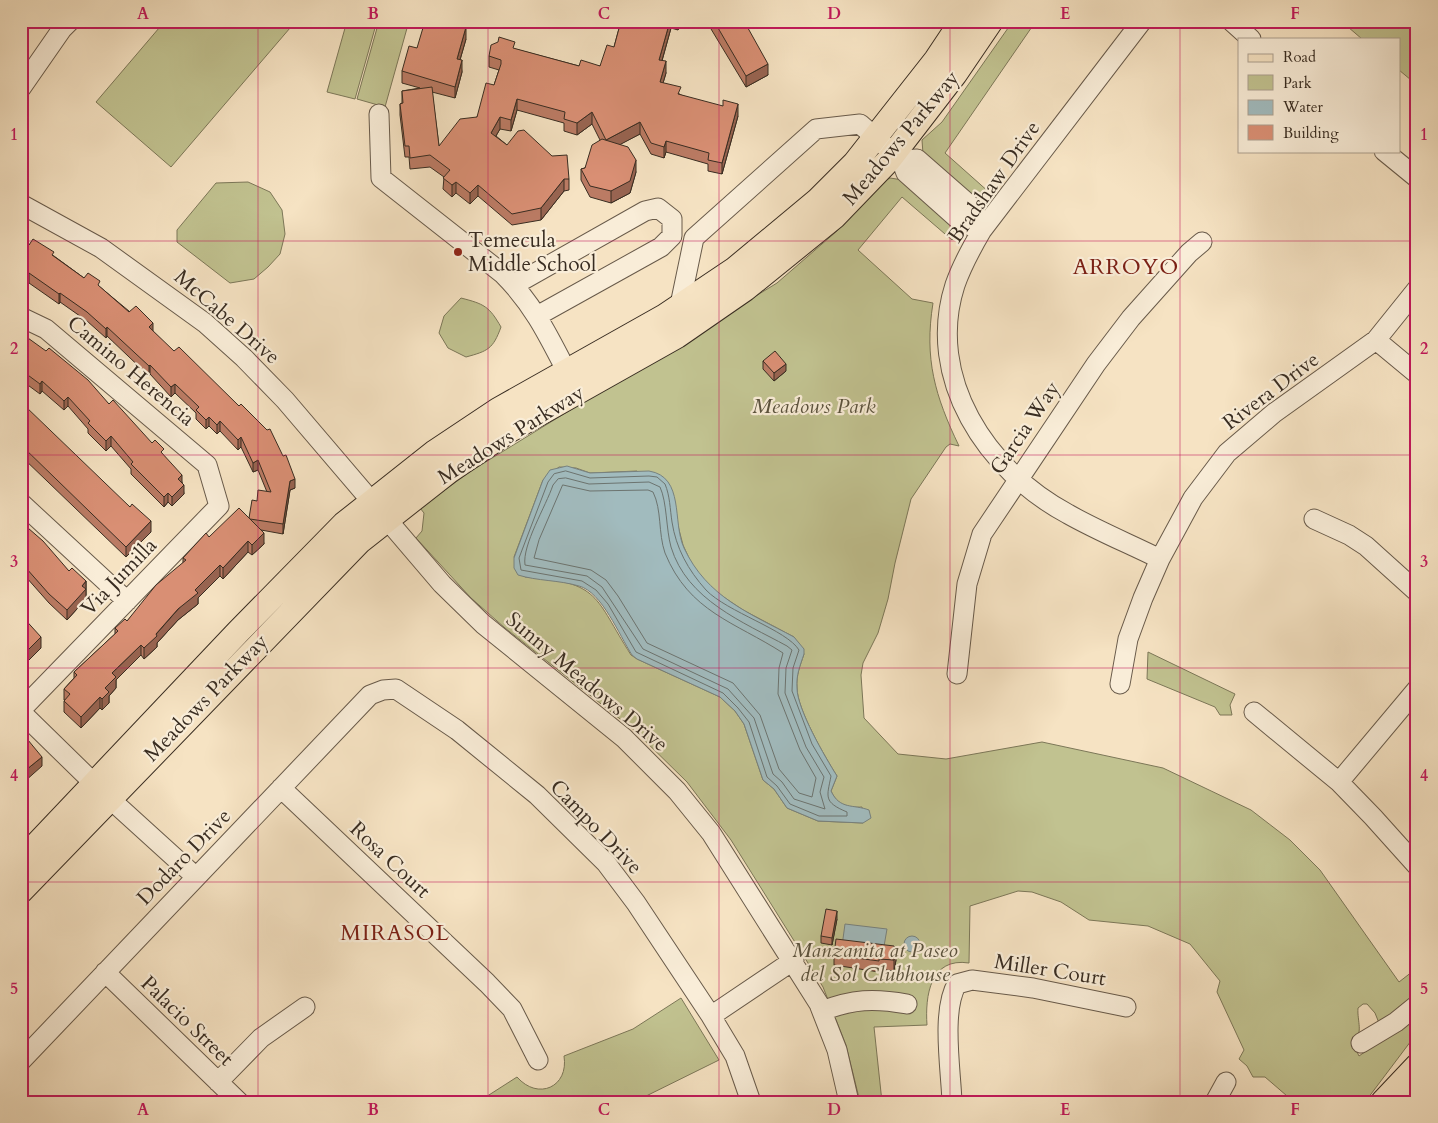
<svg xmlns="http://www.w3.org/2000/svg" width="1438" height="1123" font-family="Cardo,serif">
<rect width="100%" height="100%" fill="#f6e3c3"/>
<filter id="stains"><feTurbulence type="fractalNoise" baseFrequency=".004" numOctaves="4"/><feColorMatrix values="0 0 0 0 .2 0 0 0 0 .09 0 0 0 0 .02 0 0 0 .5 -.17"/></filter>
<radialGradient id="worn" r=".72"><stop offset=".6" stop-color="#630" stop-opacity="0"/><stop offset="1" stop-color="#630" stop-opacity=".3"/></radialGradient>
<path fill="#c1c290" stroke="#7c7758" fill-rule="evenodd" d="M165,21H296L171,167L96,102Z
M347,21H377L355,99L327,92Z
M379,21H409L385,107L357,99Z
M1013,21H1036L945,153L990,193L983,202H979L923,154L922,140L942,122Z
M1341,21H1401L1417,35V85L1399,70V39H1362Z
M890,178L903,180L960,230L952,240L902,197L858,250L912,299L933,303C924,359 935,396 959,446L950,444L946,447L911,499L895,563L888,599L878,633L863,663L861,675L864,718L898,754L946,759L1042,742L1163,768L1251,810L1290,840L1320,870L1399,982L1417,968V1033L1365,1102H1294L1265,1077H1253L1247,1066L1239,1059L1244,1050L1217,992L1220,981L1190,944L1148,926L1089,920L1061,902L1032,892L1018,891L970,906L969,963C930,957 925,996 927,1025L874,1027L882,1102H860L846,1045L823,987L731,840L687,782L634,730L505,628L471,598L416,538L422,531L424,513L420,508L471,471L777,283L837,231L884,181ZM559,467L576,468L590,473L637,471L677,522L683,545L693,567L710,588L743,610L794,637L804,654C800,666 796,675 797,688C797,709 825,757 837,776L831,791C837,805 847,808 862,807L863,823L818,821L787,808L774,789L763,780L744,724L735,711L720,697L637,659L631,655C594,597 601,582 525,577L514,557L543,480ZM1363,1004H1367L1375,1013L1385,1038L1359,1056L1353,1044C1364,1032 1357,1022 1358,1008Z
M248,182L270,192L282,210L285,234L280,254L268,267L254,279L230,283L177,242V230L216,183Z
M461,298C484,304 489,306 501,327C493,349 488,351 466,357L448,348L439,333L444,316Z
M1148,652L1235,694L1230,705L1232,715H1220L1215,707L1147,679Z
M681,998L719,1060L634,1102H478L517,1077C538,1101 569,1087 564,1056L633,1029Z"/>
<path fill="#a1bbbe" stroke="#77827f" d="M567,466L590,473L649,471C685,477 672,522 684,548C707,597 749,613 794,637L804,649V654C800,666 796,675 797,688C797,709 825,757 837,776L831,791C840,810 853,804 869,810L871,818L863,823L818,821L787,808L774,789L763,780L744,724L735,711L720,697L637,659L632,655C619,635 602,592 579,586C559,580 537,581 518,575L514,568V558L543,480L550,470Z
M845,924L887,929L883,952L842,946Z
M904 944a8 8 0 1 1 16 0a8 8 0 1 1-16 0Z"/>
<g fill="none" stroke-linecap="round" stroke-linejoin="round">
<path stroke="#6c7470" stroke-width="1" d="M566,471L590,478L649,476L657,477L665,484C670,496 670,509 672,522C676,548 688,570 706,590C727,612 787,630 799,650L793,668L792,691L812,744L831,776C827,797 823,802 847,812V816H819L790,804L777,786L767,777L749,722L738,708L723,693L636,652L608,604L596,590L582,581L521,570L519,558L548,482L554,474Z
M566,478L589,484L649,482L660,487C667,502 666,529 671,547C687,600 743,622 787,646L792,650L786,668L785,693L806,747L824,777L820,792L825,809L794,799L782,782L773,774L754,718L728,689L643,649L602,587L587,576L525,565C522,545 546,506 553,485L558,479Z
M563,485L590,491L648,490L653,492C662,510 658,533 665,553C689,612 735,622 783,653L779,668L778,694L800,750L816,778L812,797L799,793L779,769L760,715L733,683L647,643L618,596L606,580L591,570L534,558L539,540Z"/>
<defs>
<path id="minor" d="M1142,21L982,230C972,247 962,265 955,285C925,378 987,471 1068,514C1098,531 1130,544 1160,559
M1231,21L1251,39
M21,88L62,29L70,21
M379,114L381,178L503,274C533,304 548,335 567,372
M1384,151L1417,178
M901,160L917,159L973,208L982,230
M21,204L101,248L205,323L244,358L285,400L442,584L483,624L624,738L677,791L711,833L819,1004L837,1050L849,1102
M514,285L645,211L658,208L672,219V236L661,247L537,316
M680,305L694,238L816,129L860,124L901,160L906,173L961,222L982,230
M21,317L46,329L207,465L219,506L21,710
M1376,340L1417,374
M21,503L127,601
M1314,519L1349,535L1366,546L1417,592
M957,674L967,584L982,534L1096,364L1131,318L1189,253L1202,242
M1120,684L1128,639L1143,598L1160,559L1193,498L1227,453L1274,413L1376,340L1417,289
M21,712L109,798L196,877
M1254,712L1339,782L1373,817L1417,866
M1339,782L1417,689
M281,788L487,983L512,1009L538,1060
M105,972L239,1102
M822,1011C853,999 874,998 907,1004
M711,1016L794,960
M1361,1043L1396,1022L1417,1005
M21,1061L370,695L383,690L396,689L457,730L537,795L606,863L636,903L711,1016L735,1056L751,1102
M218,1082L261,1038L305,1007
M952,1102C951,1071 941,1010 957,984L972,980L1033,988L1126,1007
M1215,1102L1226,1082"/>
<path id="major" d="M21,861L238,632L344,524L435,452L498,410L665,316L735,269L818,200L855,163L936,60L962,21
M21,891L360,541L449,471L510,430L677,336L745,289L834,217L888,161L955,74L991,21
M1383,1102L1417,1066
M1413,1102L1417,1097"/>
</defs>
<use href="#minor" stroke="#685a4a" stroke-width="21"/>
<use href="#major" stroke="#382c21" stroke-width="26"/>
<use href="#minor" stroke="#f9edd8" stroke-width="19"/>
<use href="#major" stroke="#f6e3c3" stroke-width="24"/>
</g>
<path fill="#bb7b64" stroke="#382c21" d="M621,21H681L678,30L671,28L662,61L666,73L663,83L681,95L738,116L722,174L708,171V164L666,152L664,158L651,154L640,134L620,144L636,172L630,193L611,203L590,197L581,180V169L585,168L600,140L592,124L577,135L564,131V123L517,110L511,131L500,129L496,136L507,145L569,179V190L564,191L541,220L512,225L478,196L470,204L456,193L452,197L443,189L444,177L430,167L410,169L409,157H405L400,115V104L402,103V91L420,88L402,83V71L417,48L466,39L460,60L462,72L455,98L432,92L439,146L477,117L494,85L499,70L489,67V56L515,49L579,66H600L614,47Z
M708,21H744L768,75L746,87L708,24Z
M21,241L54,256L84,278L100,287L153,331L295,488L290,490L283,534L261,530L264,544L252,555L248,552L223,579L220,576L198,598V604L178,620L157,643V647L144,659L141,655L116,680V688L109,696V703L102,710L100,708L81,728L64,712V701L65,700H64V689L74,678V672L115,634V628L127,621L183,563V558L209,537L249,518L257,501L267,492L258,470L253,472L241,447L238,450L220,431L217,434L209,426L206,429L196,419V413L175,393L171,397L150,374L149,376L107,336L106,338L87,321L60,302L59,304L29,283L27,285L21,282Z
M21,333L109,404L164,456L182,482L184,494L172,506L168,502L164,507L131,474V469L111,446L106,451L88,433V429L68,406L64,410L42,391L40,394L21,380Z
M763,361L786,371L774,381L763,369Z
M21,408L151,532L126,557L21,456Z
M21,526L69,571L86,581V599L67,620L49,603L26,577L24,579L21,577Z
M837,919L832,945L821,943V936Z
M834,955L896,960L894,971L879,969V972L834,965Z"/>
<path fill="#986451" stroke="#382c21" d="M670,21H671V28L659,71V60Z
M678,21H681L678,30Z
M466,27V39L457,70V59Z
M462,60V72L455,98V87Z
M666,61V73L660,93V82Z
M768,64V75L746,87V76Z
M517,99V110L511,131V120Z
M738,104V116L722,174V163Z
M592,112V124L577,135V123Z
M500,117V129L491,144V133Z
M640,122V134L606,152V140Z
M666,141V152L664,158V147Z
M636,160V172L630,193L611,203V191Z
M564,179V191L541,220V208Z
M456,182V193L452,197V185Z
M478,185V196L470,204V193Z
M29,273V283L27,285V276Z
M60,293V302L59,304V294Z
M153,323V332L149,327Z
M107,327V336L106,338V329Z
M786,364V371L774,381V373Z
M150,365V374L149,376V366Z
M42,381V391L40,394V384Z
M175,384V393L171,397V387Z
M68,397V406L64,410V401Z
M209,417V426L206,429V420Z
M220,421V431L217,434V425Z
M111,436V446L106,451V441Z
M241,437V447L238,450V440Z
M258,460V470L253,472V463Z
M182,475V485L178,479Z
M295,479V488L290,490L283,534V524L290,481Z
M184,485V494L172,506V497Z
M168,493V502L164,507V497Z
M151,521V532L126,557V547Z
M264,533V544L252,555V545Z
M248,541V552L223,579V568Z
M220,565V576L198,598V604L178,620L157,643V647L144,659V648L195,590Z
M26,568V577L24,579V570Z
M86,581V599L67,620V610L82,586Z
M41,637V648L21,668V657Z
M141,645V655L116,680V688L109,696V703L102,710V699L105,688L112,673Z
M100,697V708L81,728V717Z
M42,757V766L24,782V788L21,790V774Z
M837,911V919L832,945V938Z
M896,949V960L894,971V960Z"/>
<path fill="#d98f74" stroke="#382c21" d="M425,21H443L466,27L457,59L462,60L455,87L402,71L409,46L417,48Z
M621,21H670L659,60L666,61L660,82L681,87L678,94L723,106V100L738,104L722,163L708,160L709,153L666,141L664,147L651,143L640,122L606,140L592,112L577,123L564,119L565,112L517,99L511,120L500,117L491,133L507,145L518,131L524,130L552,156L567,155L569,179H564L541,208L512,214L478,185L470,193L456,182L452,185L443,178L450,170L430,155L410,158L409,146H405L400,104L403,103L402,91L432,87L439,146L460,119L477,117L486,83L494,85L501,64V60L489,56L491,45L498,42L499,37L515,42L513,48L579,66L581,60L600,66L607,45L614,47Z
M714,21H744L768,64L746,76Z
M602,139L628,147L636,160L630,181L611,191L590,186L581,169L585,168L592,145Z
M33,239L54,252L52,255L84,278L88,273L100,281L98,285L129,312L136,306L153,323L149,327L174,351L179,347L239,406L241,404L267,430L270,429L283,456L286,455L295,479L290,481L283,524L250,519L249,518L252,500L257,501L258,490L271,492L258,460L253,463L241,437L238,440L220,421L217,425L209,417L206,420L196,410L199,407L175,384L171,387L150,365L149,366L107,327L106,329L87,312L60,293L59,294L29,273L27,276L21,272V241L29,245Z
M21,333L46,351L49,348L88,380L109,404L113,400L152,443L155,440L164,449L161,452L182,475L178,479L184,485L172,497L168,493L164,497L131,464L133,462L111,436L106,441L88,423L90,421L68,397L64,401L42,381L40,384L21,370V368L23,367L21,366Z
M775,351L786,364L774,373L763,361Z
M24,405L130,507L132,504L151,521L126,547L21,445V408Z
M239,508L264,533L252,545L248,541L223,568L220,565L195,590L198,593L178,609L156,634L157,636L144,648L141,645L112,673L116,677L105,688L109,692L102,699L100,697L81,717L64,701L70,694L64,689L77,675L74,672L118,631L115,628L125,619L127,621L156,585L186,560L183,558L206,533L209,537Z
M21,526L26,530L28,528L43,541L69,571L72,568L86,581L82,586L86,589L67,610L49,594L26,568L24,570L21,567Z
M21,615L41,637L21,657Z
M23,734L42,757L21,774V736Z
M826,909L837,911L832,938L821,936Z
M836,939L894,946L896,949L894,960L879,959V961L834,955Z"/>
<path fill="none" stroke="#c2185b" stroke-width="1" stroke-opacity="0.55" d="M258,21V1102M488,21V1102M719,21V1102M950,21V1102M1180,21V1102M21,241H1417M21,455H1417M21,668H1417M21,882H1417"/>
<circle fill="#8f2418" stroke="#f9edd8" stroke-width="2" cx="458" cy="252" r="5"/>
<g text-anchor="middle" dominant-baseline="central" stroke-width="4.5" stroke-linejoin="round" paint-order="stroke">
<g font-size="21" fill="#382c21" stroke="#f9edd8">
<text transform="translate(901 138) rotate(-50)">Meadows Parkway</text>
<text transform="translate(994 182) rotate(-55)">Bradshaw Drive</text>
<text transform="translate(227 317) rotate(41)">McCabe Drive</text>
<text transform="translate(131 371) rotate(40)">Camino Herencia</text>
<text transform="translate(1271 391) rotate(-37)">Rivera Drive</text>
<text transform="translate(1025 428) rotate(-56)">Garcia Way</text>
<text transform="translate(511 435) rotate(-32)">Meadows Parkway</text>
<text transform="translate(119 577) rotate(-46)">Via Jumilla</text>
<text transform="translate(587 682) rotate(40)">Sunny Meadows Drive</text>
<text transform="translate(206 698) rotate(-46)">Meadows Parkway</text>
<text transform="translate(596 827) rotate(46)">Campo Drive</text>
<text transform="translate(184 857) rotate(-46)">Dodaro Drive</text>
<text transform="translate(390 860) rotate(43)">Rosa Court</text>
<text transform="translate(1050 970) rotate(9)">Miller Court</text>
<text transform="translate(187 1021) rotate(44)">Palacio Street</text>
</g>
<g font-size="21" fill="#382c21" stroke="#f9edd8" text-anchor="start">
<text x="468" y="240">Temecula<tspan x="468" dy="24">Middle School</tspan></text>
</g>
<g font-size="21" font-style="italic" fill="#5a523d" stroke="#f9edd8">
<text x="814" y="406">Meadows Park</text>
<text x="875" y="950">Manzanita at Paseo<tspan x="875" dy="24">del Sol Clubhouse</tspan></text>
</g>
<g font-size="22" letter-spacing="1" fill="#7a1f14" stroke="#f9edd8">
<text x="1126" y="267">ARROYO</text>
<text x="395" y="933">MIRASOL</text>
</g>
</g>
<rect width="1438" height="1123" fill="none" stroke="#f6e3c3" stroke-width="55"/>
<rect x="1238" y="38" width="162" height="115" fill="#f9edd8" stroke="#aca08f"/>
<rect x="1248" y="54" width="25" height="8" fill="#f6e3c3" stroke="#aca08f"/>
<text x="1283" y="62" font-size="15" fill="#382c21">Road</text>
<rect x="1248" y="75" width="25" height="15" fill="#c1c290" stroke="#aca08f"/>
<text x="1283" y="88" font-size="15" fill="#382c21">Park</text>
<rect x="1248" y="100" width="25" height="15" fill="#a1bbbe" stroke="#aca08f"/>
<text x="1283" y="112" font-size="15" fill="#382c21">Water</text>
<rect x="1248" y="125" width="25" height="15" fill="#d98f74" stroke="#aca08f"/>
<text x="1283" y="138" font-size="15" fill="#382c21">Building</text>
<rect x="28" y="28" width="1382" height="1068" fill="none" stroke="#c2185b" stroke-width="2"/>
<g font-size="16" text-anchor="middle" font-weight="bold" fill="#c2185b">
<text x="143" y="19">A</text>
<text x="373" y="19">B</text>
<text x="604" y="19">C</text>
<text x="834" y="19">D</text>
<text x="1065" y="19">E</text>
<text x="1295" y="19">F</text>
<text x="14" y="140">1</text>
<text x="1424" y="140">1</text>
<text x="14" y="354">2</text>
<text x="1424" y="354">2</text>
<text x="14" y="567">3</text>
<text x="1424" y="567">3</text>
<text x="14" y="781">4</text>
<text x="1424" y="781">4</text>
<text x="14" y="994">5</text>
<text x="1424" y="994">5</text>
<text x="143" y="1115">A</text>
<text x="373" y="1115">B</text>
<text x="604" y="1115">C</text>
<text x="834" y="1115">D</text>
<text x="1065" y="1115">E</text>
<text x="1295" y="1115">F</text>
</g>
<rect width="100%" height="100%" filter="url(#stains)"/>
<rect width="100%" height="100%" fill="url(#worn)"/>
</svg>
